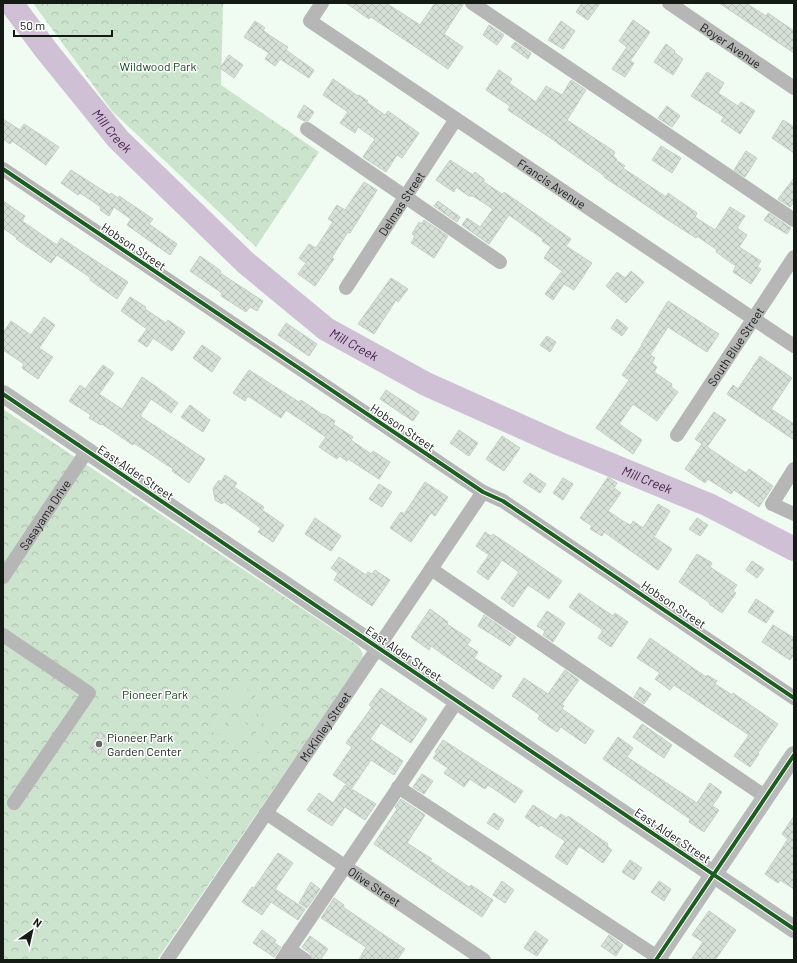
<svg xmlns="http://www.w3.org/2000/svg" width="797" height="963" font-family="Barlow,sans-serif">
<defs>
<pattern id="park-crowns" width="20" height="18" patternUnits="userSpaceOnUse"><rect width="20" height="18" fill="#cce3ce"/><path d="M2 6a3 3 0 1 1 6 0M12 15a3 3 0 1 1 6 0" fill="none" stroke="#aec2b0"/></pattern>
<pattern id="building-cross-hatch" width="8" height="8" patternUnits="userSpaceOnUse"><rect width="8" height="8" fill="#d6e0d6"/><path d="M0 0l8 8M0 8l8-8" fill="none" stroke="#b7c0b7"/></pattern>
</defs>
<rect width="100%" height="100%" fill="#f0fbf1"/>
<path fill="url(#park-crowns)" d="M33,3H223L221,85L319,152L256,247L112,111Z
M3,409L358,646L362,652L363,658L157,960H3Z"/>
<path fill="#cce3ce" d="M242,677L251,684L236,706L227,699Z
M260,689L269,696L254,718L245,711Z
M278,702L287,708L272,730L263,724Z
M222,707L232,714L217,735L208,729Z
M240,719L249,726L234,747L225,741Z
M257,731L267,738L252,760L242,753Z
M195,770L211,781L205,790L188,780Z"/>
<g fill="none" stroke-linecap="round" stroke-linejoin="round">
<path stroke="#d0c0d5" stroke-width="24" id="s1" d="M11,3L46,50L118,139L246,263L326,329L426,384L560,444L709,505L794,549"/>
</g>
<path fill="url(#building-cross-hatch)" stroke="#c6cec7" d="M346,3H386L420,25L435,3H464L444,34L463,47L448,69L371,17L369,19Z
M582,3H600L588,20L576,12Z
M719,3H746L766,16L768,13L794,31V53Z
M633,20L650,32L630,61L634,63L625,77L612,69L627,47L619,41Z
M255,21L265,28L263,30L269,35L288,47L286,50L314,70L309,78L280,59L275,66L265,59L269,53L244,37Z
M561,21L575,31L563,49L548,40Z
M489,25L504,35L497,45L483,35Z
M515,42L531,53L528,59L511,47Z
M666,44L675,51L674,52L683,59L673,75L654,62Z
M229,55L243,65L234,78L220,68Z
M499,70L512,79L509,83L536,102L546,86L562,95L571,80L586,90L567,120L615,152L613,156L617,159L616,160L625,166L623,168L666,197L668,193L697,213L695,217L715,230L730,207L745,216L737,228L747,235L739,247L761,261L757,267L761,269L751,284L733,272L736,266L716,252L717,250L697,236L696,238L668,220L604,177L605,176L557,143H558L508,110L510,106L486,90Z
M707,72L724,83L718,93L738,106L741,102L755,111L740,134L721,121L724,117L691,96Z
M333,79L358,96L359,95L368,101L366,102L385,115L388,111L419,133L402,158L397,155L386,172L363,157L375,139L358,127L355,133L340,123L348,112L323,95Z
M304,105L314,112L308,121H304L297,117Z
M667,106L680,116L672,127L658,118Z
M3,119L20,130L24,124L59,147L46,165L12,141L10,144L3,139Z
M783,120L794,127V153L772,138Z
M661,146L681,158L672,173L652,160Z
M746,151L757,158L745,177L734,170Z
M450,160L473,175L475,172L484,179V182L502,194L504,192L571,239L566,246L592,263L574,290L564,284L553,300L545,294L562,271L544,258L551,247L542,241L543,239L509,215L489,244L462,225L467,218L480,227L493,209L473,196H469L456,187L454,192L436,180Z
M71,170L110,195L111,193L118,198L119,196L153,219L149,224L177,244L170,255L127,225L131,219L114,207L109,216L100,210L101,207L80,193L78,195L61,183Z
M794,178V202L790,207L778,199Z
M364,182L377,190L350,233L348,232L332,257L334,259L315,286L298,274L306,263L299,258L309,244L316,248L333,222L328,219L337,205L345,210Z
M3,201L25,216L22,221L57,245L61,238L128,282L117,299L90,280L91,278L57,255L51,263L16,239L17,238L3,228Z
M438,201L460,217L457,222L434,206Z
M769,213L791,228L787,234L764,220Z
M424,220L448,236L434,258L411,243L415,236L412,234L419,222L421,224Z
M200,256L221,271L220,273L263,301L257,311L250,307L246,312L221,296L222,293L190,271Z
M631,271L644,282L626,303L606,286L617,272L625,278Z
M391,278L408,289L398,302L396,300L374,334L358,324Z
M130,297L146,307L145,309L166,323L168,320L185,332L172,351L153,338L147,347L138,341L147,329L121,311Z
M668,301L719,334L707,352L668,327L650,355L655,358L652,363L657,367L654,372L672,384L671,387L678,392L657,421L633,404L619,424L642,440L633,454L596,428L629,380L622,375L642,345H641Z
M44,317L55,325L39,348L53,357L38,379L22,368L24,364L3,350V333L11,321L31,335Z
M617,319L628,328L622,336L611,328Z
M286,323L317,344L309,356L278,335Z
M547,336L556,342L550,352L540,345Z
M202,345L221,358L212,372L193,358Z
M760,356L792,378L771,409L794,424V440L727,394L733,385L738,389Z
M103,365L114,373L99,394L122,409L142,377L158,388L178,403L171,413L151,399L140,416L205,459L189,483L172,471L173,469L134,443L133,445L102,424L101,425L89,418L91,415L69,401L80,385L85,389Z
M249,370L299,402L301,400L323,415L324,414L335,421L333,424L353,437L351,440L371,454L373,451L390,462L379,479L348,459L347,461L339,456L337,459L319,447L326,437L286,410L281,418L248,396L245,401L233,393Z
M386,390L419,412L413,421L380,399Z
M190,405L210,420L203,432L181,417Z
M714,412L726,420L707,447L746,473L749,469L773,486L759,507L734,490L731,494L708,479L705,483L685,469L702,444L695,439Z
M459,430L478,443L469,456L450,443Z
M502,436L520,448L504,471L486,459Z
M530,473L546,484L540,493L523,482Z
M225,475L237,483L234,487L264,507L262,510L284,525L273,542L258,532L261,528L224,502L222,504L215,500L213,488L219,480L221,482Z
M608,477L617,483L614,488L621,493L608,511L626,523L631,525L633,521L643,528L658,504L670,511L654,537L672,549L658,570L604,532L602,536L590,529L592,526L580,518Z
M563,478L573,484L563,500L553,493Z
M425,482L448,497L435,516L431,513L411,542L390,528L401,512L404,514Z
M379,484L392,492L382,507L369,499Z
M315,518L341,536L331,551L305,534Z
M697,518L708,525L700,536L689,529Z
M485,532L491,536L493,534L562,581L549,599L528,585L513,607L501,598L519,572L502,560L488,580L477,572L489,555L476,546Z
M697,554L712,563L710,567L737,585L733,591L736,593L722,613L709,604L710,603L679,582Z
M339,557L366,575L368,572L372,574L375,570L390,580L372,606L334,580L338,573L331,568Z
M752,561L764,569L757,578L746,570Z
M579,593L613,616L615,613L628,622L611,647L598,638L603,630L569,607Z
M756,599L774,611L766,623L748,612Z
M430,609L448,622L447,624L471,640L467,645L478,652L474,658L502,676L493,689L431,646L429,650L411,637Z
M547,611L565,623L553,642L543,635L545,631L537,626Z
M484,615L516,637L510,646L478,626Z
M773,625L794,638V654L790,660L762,642Z
M650,638L706,677L707,675L717,681L715,684L732,695L733,693L778,724L758,753L759,754L750,767L734,756L749,735L674,685L670,690L655,679L660,673L637,658Z
M565,670L579,680L562,704L564,706L562,709L594,731L585,744L561,727L557,732L538,719L540,715L512,696L524,678L548,694Z
M640,687L651,694L644,704L634,697Z
M381,688L427,719L411,743L381,723L370,739L403,761L394,775L371,760L352,788L333,775L352,747L346,743L372,707L369,705Z
M642,724L672,745L664,758L633,737Z
M100,732L110,739L99,755L89,748Z
M618,737L633,748L627,757L697,803L710,783L722,792L712,806L719,810L704,832L689,822L690,819L603,759Z
M443,740L523,791L515,803L488,785L485,789L470,779L464,787L444,773L448,768L433,758L437,753L435,752Z
M422,774L433,781L424,794L413,787Z
M345,785L376,804L365,820L345,807L332,826L307,810L319,793L333,803Z
M401,799L425,815L407,843L432,859L430,861L469,887L471,885L493,900L482,917L374,844L397,809L395,807Z
M533,805L556,820L561,814L567,818L568,816L608,844L607,846L612,850L603,863L579,846L567,865L555,857L565,841L541,825L539,827L525,817Z
M494,813L504,820L498,830L487,823Z
M794,816V889L780,880L778,883L765,874L788,839L782,834Z
M278,853L293,863L275,889L305,909L298,920L271,902L262,915L242,902L252,887L254,888Z
M630,860L642,868L634,880L622,872Z
M502,881L514,890L505,903L493,895Z
M659,881L671,889L664,901L651,892Z
M311,882L320,889L307,908L299,903Z
M334,898L344,905L343,907L405,949L397,960H359L366,947L321,918Z
M709,911L736,930L715,960H691L703,942L692,935Z
M262,930L276,940L274,943L281,947L274,957L253,943Z
M535,931L548,940L537,956L524,948Z
M609,935L623,945L616,956L601,946Z
M310,936L328,949L320,960H313L310,953L302,947Z"/>
<g fill="none" stroke-linecap="round" stroke-linejoin="round">
<g stroke="#b6b6b7" stroke-width="14">
<path id="s2" d="M322,3L310,21L794,346"/>
<path d="M472,3L794,220"/>
<path id="s3" d="M669,3L794,88"/>
<path d="M307,129L500,262"/>
<path d="M3,169L483,492L503,501L794,698"/>
<path id="s4" d="M346,288L456,119"/>
<path id="s5" d="M677,435L794,257"/>
<path d="M794,469L772,504L794,514"/>
<path d="M431,569L766,797"/>
<path id="s6" d="M3,577L87,451"/>
<path d="M3,635L89,693L14,803"/>
<path d="M398,787L662,960"/>
<path id="s7" d="M266,813L484,960"/>
<path d="M289,949L305,960"/>
<path id="s8" d="M167,960L483,492"/>
<path d="M282,960L457,701"/>
</g>
<path stroke="#b7bab8" stroke-width="18" d="M3,394L794,929
M656,960L794,755"/>
<defs>
<path id="cycleway" d="M3,169L483,492L503,501L794,698
M3,394L794,929
M656,960L794,755"/>
</defs>
<use href="#cycleway" stroke="#fff" stroke-width="6"/>
<use href="#cycleway" stroke="#1b5e20" stroke-width="4"/>
</g>
<circle fill="#616962" stroke="#fff" stroke-width="1.5" cx="99" cy="744" r="4"/>
<g text-anchor="middle" dominant-baseline="central" stroke-width="3" stroke-linejoin="round" paint-order="stroke">
<g font-size="12" fill="#141b15" stroke="#fff">
<text stroke="none"><textPath href="#s3" startOffset="75">Boyer Avenue</textPath></text>
<text stroke="none"><textPath href="#s2" startOffset="313">Francis Avenue</textPath></text>
<text stroke="none"><textPath href="#s4" startOffset="101">Delmas Street</textPath></text>
<text transform="translate(134 246) rotate(34)">Hobson Street</text>
<text stroke="none"><textPath href="#s5" startOffset="106">South Blue Street</textPath></text>
<text transform="translate(403 427) rotate(34)">Hobson Street</text>
<text transform="translate(136 472) rotate(34)">East Alder Street</text>
<text stroke="none"><textPath href="#s6" startOffset="75">Sasayama Drive</textPath></text>
<text transform="translate(674 604) rotate(34)">Hobson Street</text>
<text transform="translate(404 653) rotate(34)">East Alder Street</text>
<text stroke="none"><textPath href="#s8" startOffset="282">McKinley Street</textPath></text>
<text transform="translate(673 835) rotate(34)">East Alder Street</text>
<text stroke="none"><textPath href="#s7" startOffset="131">Olive Street</textPath></text>
</g>
<g font-size="12" fill="#12461c" stroke="#fff">
<text x="158" y="66">Wildwood Park</text>
<text x="155" y="694">Pioneer Park</text>
</g>
<g font-size="12" fill="#141b15" stroke="#fff" text-anchor="start">
<text x="107" y="737">Pioneer Park<tspan x="107" dy="14">Garden Center</tspan></text>
</g>
<g font-size="13" font-style="italic" fill="#3f1a47" stroke="#fff">
<text stroke="none"><textPath href="#s1" startOffset="163">Mill Creek</textPath></text>
<text stroke="none"><textPath href="#s1" startOffset="487">Mill Creek</textPath></text>
<text stroke="none"><textPath href="#s1" startOffset="810">Mill Creek</textPath></text>
</g>
</g>
<rect width="797" height="963" fill="none" stroke="#141b15" stroke-width="8"/>
<g transform="translate(32 931) rotate(34)" stroke="#ffffff" stroke-width="3" paint-order="stroke">
<path d="M0-3L7 15L0 10L-7 15Z" fill="#141b15"/>
<text y="-6" font-size="11" font-weight="bold" text-anchor="middle" fill="#141b15">N</text>
</g>
<path d="M14 30v6h98v-6" fill="none" stroke="#141b15" stroke-width="2"/>
<text x="20" y="30" font-size="12" fill="#141b15" stroke="#ffffff" stroke-width="3" paint-order="stroke">50 m</text>
</svg>
